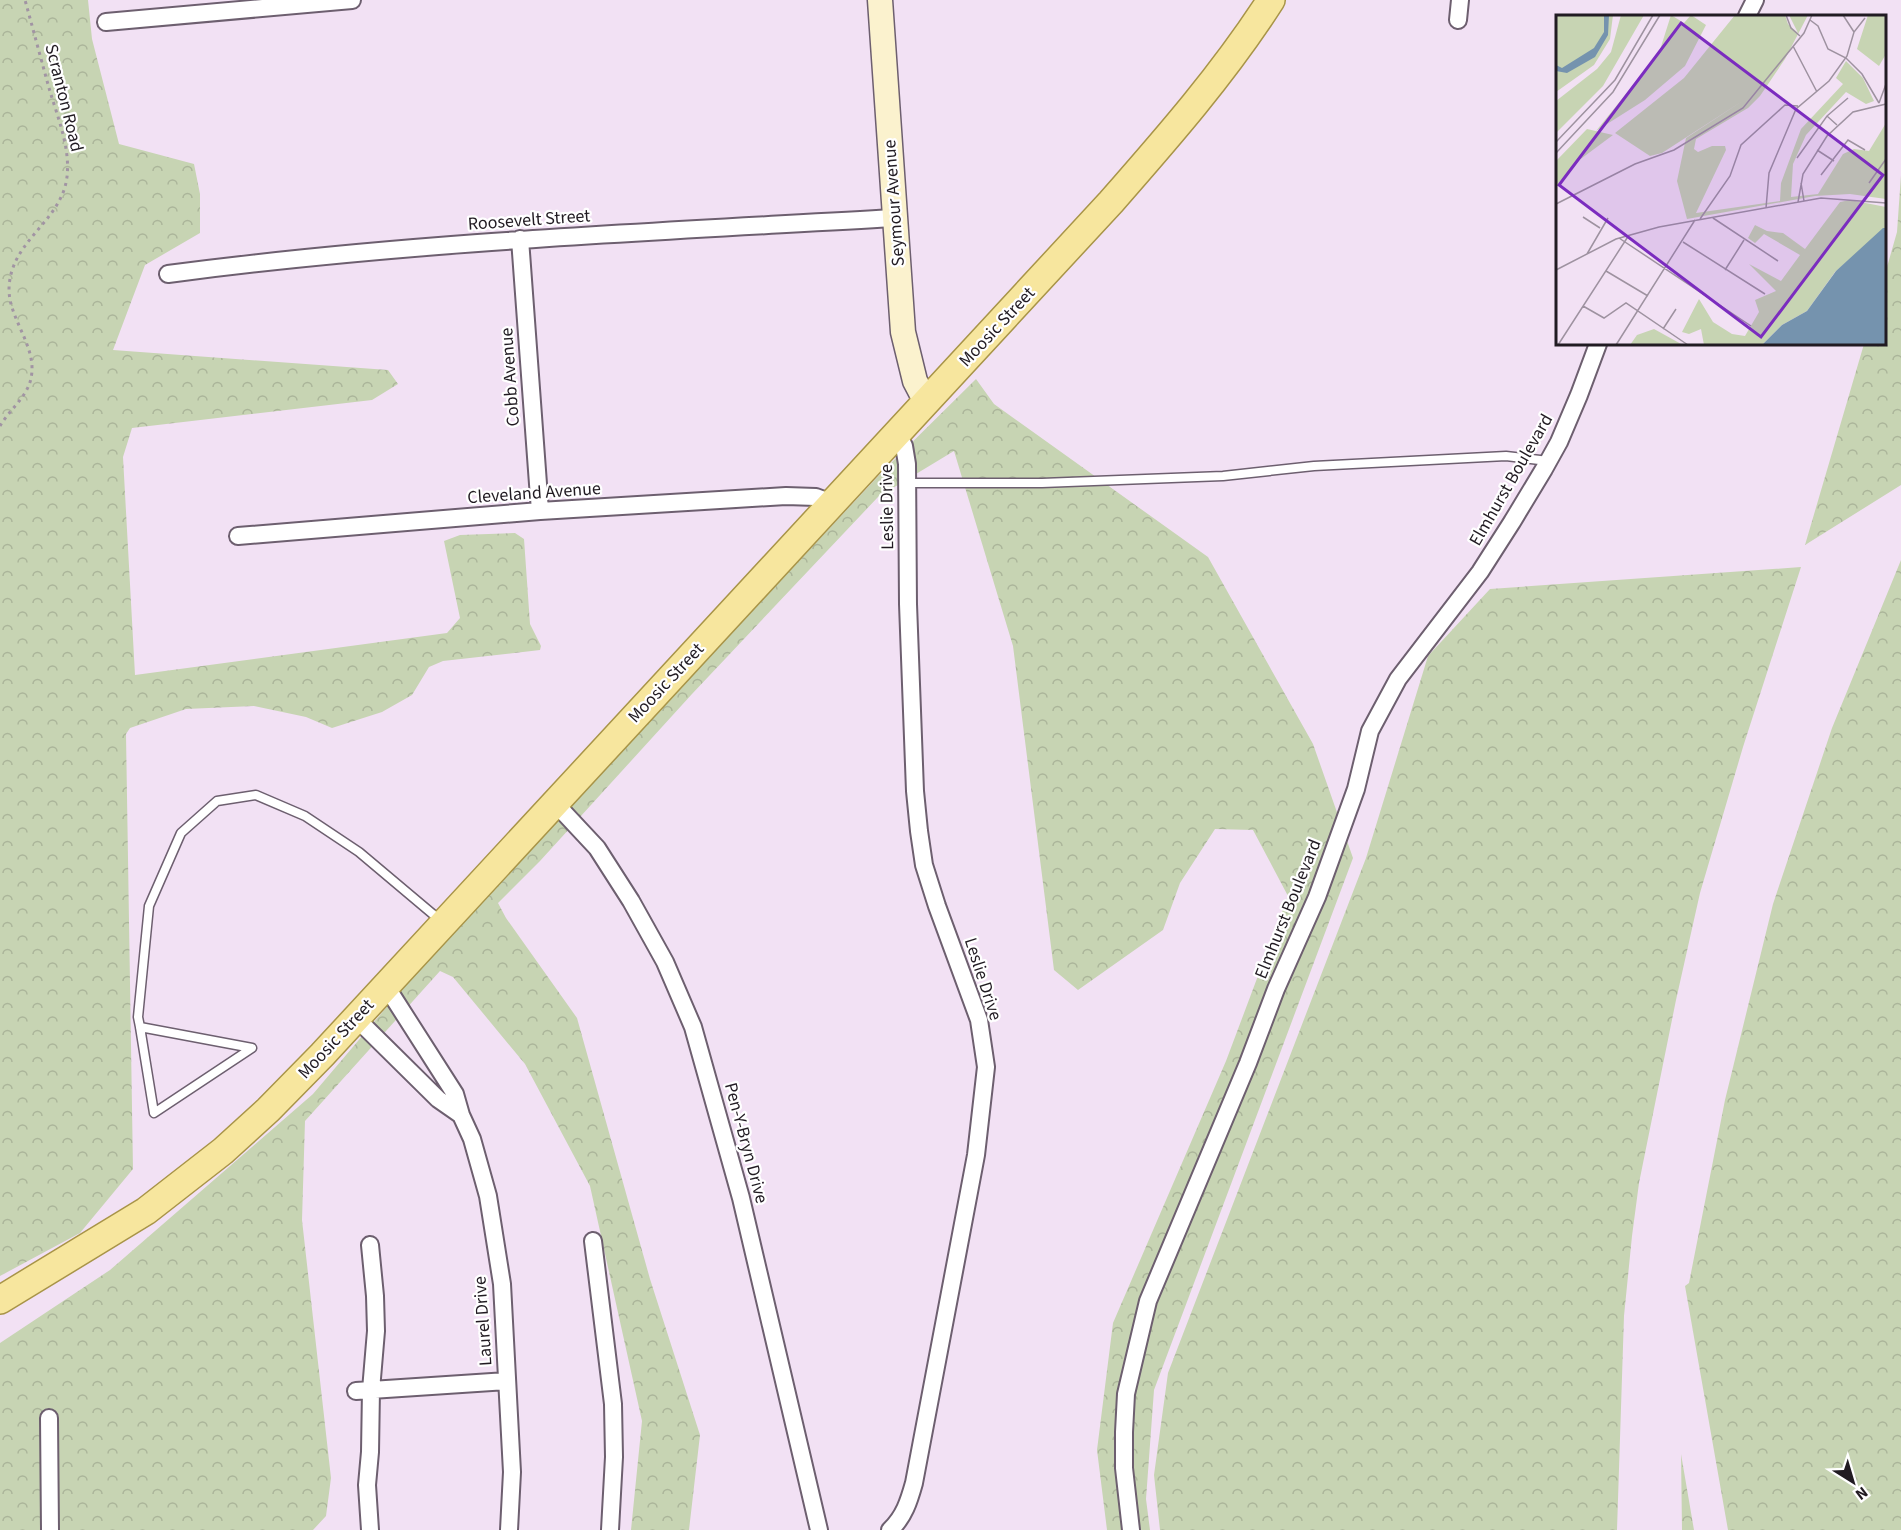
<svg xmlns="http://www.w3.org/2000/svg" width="1901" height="1530" font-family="'Source Sans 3',sans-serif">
<defs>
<pattern id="forest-crowns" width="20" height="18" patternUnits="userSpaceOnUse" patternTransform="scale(1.5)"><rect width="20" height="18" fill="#c7d4b3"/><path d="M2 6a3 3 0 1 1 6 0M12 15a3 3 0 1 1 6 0" fill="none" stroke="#abb59a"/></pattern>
</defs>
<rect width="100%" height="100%" fill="#f2e1f4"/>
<path fill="url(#forest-crowns)" d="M0,0H88L92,39L119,144L194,164L200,194V233L145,265L113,350L388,370L398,384L372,400L132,428L123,457L135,675L447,633L460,618L444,541L460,535L515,533L524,539L530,624L541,646L540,650L443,661L429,667L412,695L382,712L332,728L306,717L254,706L186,709L130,728L126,734L133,1169L80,1233L0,1276Z
M1901,175V485L1805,545L1864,344H1884L1885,274L1897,232Z
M976,379L994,404L1208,557L1313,744L1353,858L1154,1390L1146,1499L1150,1530H1107L1097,1450L1113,1323L1226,1061L1288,896L1253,830L1215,829L1180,883L1163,930L1078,990L1054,970L1013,646L954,451L878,497L692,694L540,861L498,903L506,918L577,1018L650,1279L700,1435L689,1530H631L642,1421L590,1186L525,1064L453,977L440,971L305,1121L302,1220L331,1478L326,1516L313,1530H0V1343L110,1270L313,1094L430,956L883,471Z
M1901,560V1530H1728L1685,1286L1689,1283L1725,1100L1773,904L1832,728Z
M1801,567L1743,747L1700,893L1676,1000L1639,1183L1632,1236L1624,1316L1617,1530H1160L1154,1475L1168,1373L1366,858L1428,656L1490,589Z
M1681,1454L1694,1530H1682Z"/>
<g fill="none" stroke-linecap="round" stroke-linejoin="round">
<defs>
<path id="lane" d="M906,483H1042L1223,476L1314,466L1506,456L1548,461
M140,1027L252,1048L154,1113L140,1027L138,1017L149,906L181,833L217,801L256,795L305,816L359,852L441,921"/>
<path id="street" d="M1747,16L1755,0
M1458,20L1460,0
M106,22L352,0
M520,239L540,511
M168,274C409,242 652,232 894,218
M238,536L540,511L786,496L816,497L832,503
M554,802L597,848L631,901L665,962L693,1027L741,1198L819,1530
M386,986L455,1094L461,1115L472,1139L488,1196L502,1284L512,1472L509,1530
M356,1018L438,1099L461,1115
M593,1241L613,1404L614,1457L610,1530
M370,1245L375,1296L376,1331L371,1390L370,1452L367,1485L370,1530
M356,1391L507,1381
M49,1418L50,1530
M890,1530C904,1517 909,1501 914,1483L976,1155L986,1067L979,1020L937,906L924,865L919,831L915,791L908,604L907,464L904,446L897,433
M1131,1530L1124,1468V1432L1126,1394L1148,1301L1248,1063L1276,989L1317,897L1356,789L1370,731L1398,679L1480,572L1512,522L1544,469L1559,442L1579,395L1598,344"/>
<path id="secondary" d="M880,0L903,332L915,381L926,402"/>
<path id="primary" d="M0,1300L146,1211L223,1151L268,1110L322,1055L1111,202C1168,137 1224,73 1271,0"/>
</defs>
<use href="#lane" stroke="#6d5f6f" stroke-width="11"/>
<use href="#street" stroke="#6d5f6f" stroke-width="20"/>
<use href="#secondary" stroke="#6d5f6f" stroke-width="27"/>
<use href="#primary" stroke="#a89448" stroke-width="30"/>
<path stroke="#a194a3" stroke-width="3" stroke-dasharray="3 4.5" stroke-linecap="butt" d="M0,426C8,412 23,400 29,385C42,351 9,322 9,289C10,245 51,227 64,190C75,158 58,119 49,88C41,59 33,29 25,0"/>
<use href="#lane" stroke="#fff" stroke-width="8"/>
<use href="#street" stroke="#fff" stroke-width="16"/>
<use href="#secondary" stroke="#fbf2ce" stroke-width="24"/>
<use href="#primary" stroke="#f7e69e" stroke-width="27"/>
</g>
<g text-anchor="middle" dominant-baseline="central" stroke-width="4.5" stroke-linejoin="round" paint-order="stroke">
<g font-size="18" fill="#211b22" stroke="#fff">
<text transform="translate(64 98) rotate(76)">Scranton Road</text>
<text transform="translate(894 203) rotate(-94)">Seymour Avenue</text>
<text transform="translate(529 220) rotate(-4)">Roosevelt Street</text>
<text transform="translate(997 327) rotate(-47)">Moosic Street</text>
<text transform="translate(510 377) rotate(-94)">Cobb Avenue</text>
<text transform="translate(1511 480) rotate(-60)">Elmhurst Boulevard</text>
<text transform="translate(534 493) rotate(-4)">Cleveland Avenue</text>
<text transform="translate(887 507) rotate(-91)">Leslie Drive</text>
<text transform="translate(666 683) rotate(-47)">Moosic Street</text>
<text transform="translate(1288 909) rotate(-68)">Elmhurst Boulevard</text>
<text transform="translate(983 979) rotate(72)">Leslie Drive</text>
<text transform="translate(336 1039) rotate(-47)">Moosic Street</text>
<text transform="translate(746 1143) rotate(75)">Pen-Y-Bryn Drive</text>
<text transform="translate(483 1321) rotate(-94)">Laurel Drive</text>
</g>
</g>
<g transform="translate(1556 15)">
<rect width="330" height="330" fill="#f2e1f4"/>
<path d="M0,0H57L54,24L38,50L0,77ZM65,0H88L47,71L0,118V86L41,54L55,37ZM115,0L128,8L135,0L150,10L129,51L89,85L40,116L103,38ZM179,0H229L232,9L242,18L233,0H252L229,44L204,81L192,93L140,124L138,134L142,137L156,131H169L170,135L140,198L224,186L225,168L245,114L287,69L280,63L290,46L307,63L318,86L310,89L290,77L250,120L237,149L235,182L262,179L287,139L298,134L313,136L330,108V184L294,179L259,181L131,204L121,166L130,123L188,85L106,138L94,141L59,118L128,63ZM312,0H330V39L323,51L301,34ZM31,114L57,120L22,146L0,171V146ZM294,185L330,192V213L279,257L251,296L226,310L206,330H148L145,314L133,319L126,317L143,284L157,307L176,319L189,321L203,297L199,285L220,276L193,249L225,266L244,240L208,219L199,228L192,223L199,210L211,216L227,218L249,234L284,187ZM98,314L127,330H74L81,320Z" fill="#c7d4b3"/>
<path d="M48,0H53L52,20L39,42L11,58L0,56V50L6,53L38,33L48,17ZM327,213H330V330H206L226,310L251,296L280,256Z" fill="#7593ae"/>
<path fill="none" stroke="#9e92a0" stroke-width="1.5" d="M230,0L235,13L244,21M287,0L298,17M254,5L262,11L272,34L290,43L306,59L323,88M237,31L261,77M323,88L330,69M271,101L292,83M0,127L59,65L97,0M261,135L278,146M0,138L57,77L104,0M241,143L271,101L281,110M265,160L292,125L309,135M245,168L248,186M313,168L330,144M242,187L247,159L271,121L297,97L330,89M0,189L79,149L118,135L187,93L248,18L256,0M210,193L213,158L240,94L273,66L291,41L298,17L309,3M27,202L44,213M157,203L222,246M144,204L174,161L185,130L229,90L242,91M63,223L195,311M127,227L209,279M31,239L52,203M0,255L60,224L103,212L265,183L330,188M169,255L188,225M50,256L92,281M27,291L48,303L70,288L132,330M107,314L120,294M2,330L73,220M60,330L139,205"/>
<path fill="#7b2cbf" fill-opacity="0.15" stroke="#7b2cbf" stroke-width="3" d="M125,8L327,160L205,322L3,170Z"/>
<rect width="330" height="330" fill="none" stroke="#211b22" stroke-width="3"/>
</g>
<g transform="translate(1853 1482) rotate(143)" stroke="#ffffff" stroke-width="4.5" paint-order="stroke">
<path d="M0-4.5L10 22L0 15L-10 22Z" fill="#211b22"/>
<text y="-9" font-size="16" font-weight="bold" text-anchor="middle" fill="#211b22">N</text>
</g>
</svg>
